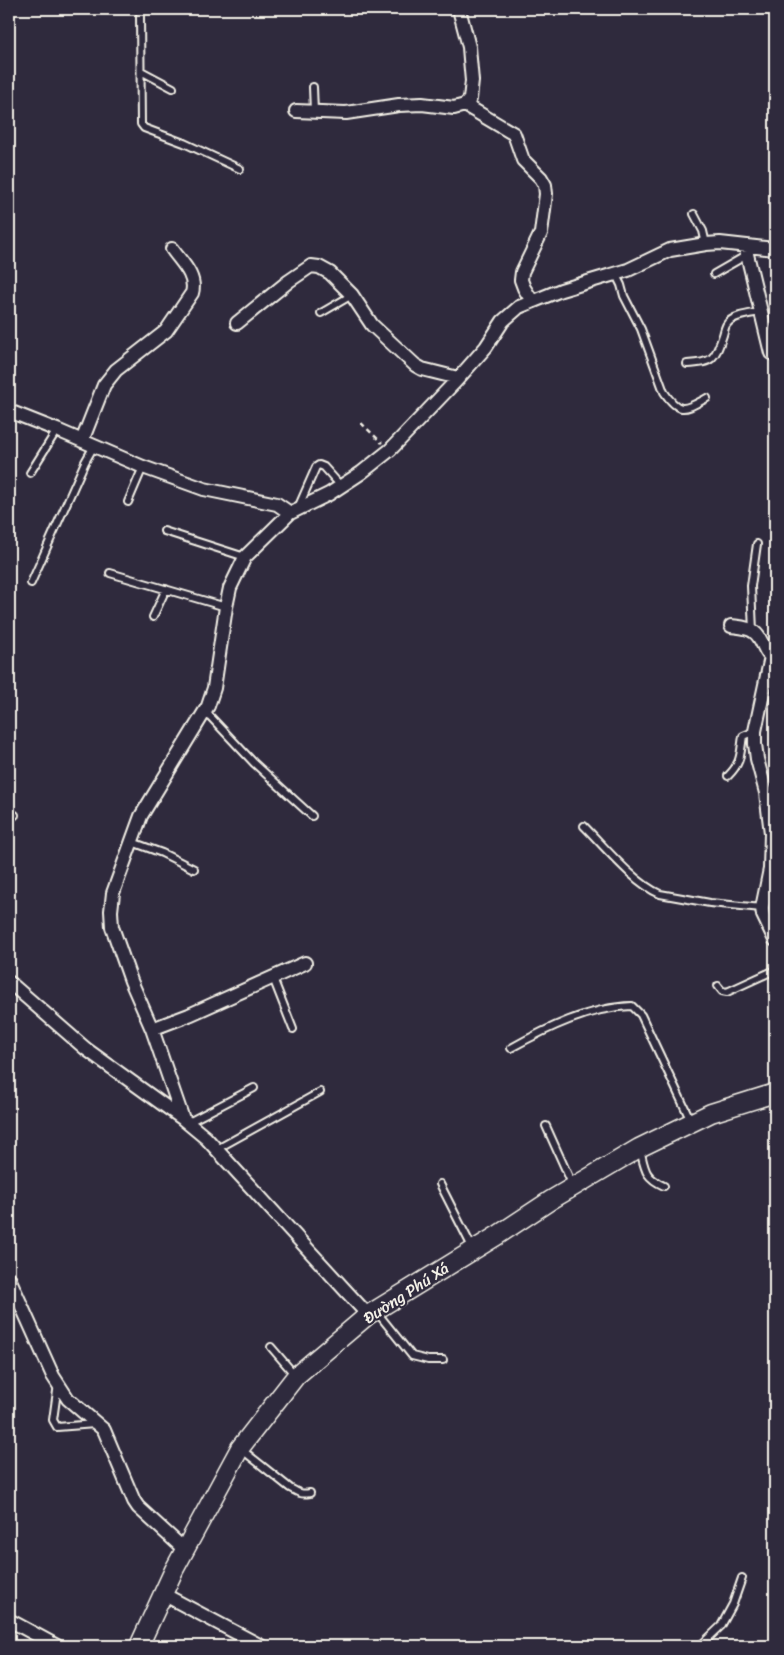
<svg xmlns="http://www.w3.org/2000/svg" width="784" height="1655" font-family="Sriracha,sans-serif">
<rect width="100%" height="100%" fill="#2f2a3d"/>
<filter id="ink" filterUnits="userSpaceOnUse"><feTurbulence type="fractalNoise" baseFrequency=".02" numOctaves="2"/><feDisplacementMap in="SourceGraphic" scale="10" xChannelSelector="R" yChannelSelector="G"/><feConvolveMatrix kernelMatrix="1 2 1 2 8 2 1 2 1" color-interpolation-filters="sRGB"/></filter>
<g filter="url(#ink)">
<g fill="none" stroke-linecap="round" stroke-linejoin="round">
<defs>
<path id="lane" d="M141,9L140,16L141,124L144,128L184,143L240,169
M141,71L173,88
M313,87L314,112
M694,214L703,231L706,244
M714,274L747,255
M616,275L621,285L624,296L641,329L664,392C680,416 686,409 707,398
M321,313L352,295
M687,364C713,363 715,359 723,335C724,332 725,326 727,324C733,315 751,314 761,312
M30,473L57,430
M128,502L143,467
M298,508L316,467L319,465L324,467L341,486
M164,531L245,557
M110,573L226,607
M31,583L85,462L94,446
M153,617L166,589
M753,631L751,586L757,544
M205,711L254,763L312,816
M728,776C742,762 740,754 743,736L755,731
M9,820L15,815
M584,826C604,846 634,883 660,894L710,903L762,908
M132,842L162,853L194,869
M273,978L293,1029
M718,986L722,991L727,992L775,970
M511,1048C547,1028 590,1007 632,1006L641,1015L691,1121
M187,1123L254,1088
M546,1126L573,1186
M217,1149L320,1092
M640,1149C645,1169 644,1177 664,1186
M440,1184L473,1249
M376,1311L412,1356L428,1360H443
M271,1347L295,1375
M58,1384L53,1420L57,1427L95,1424
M241,1449L290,1488C297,1492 301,1495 310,1493
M700,1646L721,1626L733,1604L742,1578"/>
<path id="street" d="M465,105L514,134L523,160L541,178L545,185L546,194L541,233L522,272L521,280L524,288L532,301
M296,111L346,113L399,105L422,104L454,108L465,105L470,99L472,81L470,59L469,47L459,9
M745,246L771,353
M237,323L289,281L311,266L319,267L330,273L352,295L372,325L415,365L422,369L458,378
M9,411L57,430L143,467L204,489L277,504L290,513
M82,441L104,385L116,370L166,331L192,293C197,276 181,262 172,249
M731,626C738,627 748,627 754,632C764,639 763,654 775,660
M771,657L755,731V744L757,759L766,793L771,833L770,869L762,908L763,915L775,940
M9,982L86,1049L183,1119L206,1138L368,1315
M152,1029L189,1015L305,963
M183,1119L152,1029L131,981L112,927L111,911L113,893L141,816L208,706L214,688L226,607L230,588L245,557L290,513L329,494L361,473L390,450L456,381L486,347L503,321L519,307L561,290L628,270L670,250L706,244L720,243L775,249
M9,1278L53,1376L68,1399L104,1430L134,1501L138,1507L186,1551
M163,1594L261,1646
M9,1620L57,1646"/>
<path id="secondary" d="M139,1646L174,1570L240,1448L296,1376L368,1315L498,1235L551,1200L639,1148L711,1113L775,1093"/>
</defs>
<use href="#lane" stroke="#f4f1e8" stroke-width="10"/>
<use href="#street" stroke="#f4f1e8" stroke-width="16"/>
<use href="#secondary" stroke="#f4f1e8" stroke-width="21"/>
<path stroke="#f4f1e8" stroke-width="2.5" stroke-dasharray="5 4" stroke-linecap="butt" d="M361,423L382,443"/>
<use href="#lane" stroke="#2f2a3d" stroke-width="6"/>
<use href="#street" stroke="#2f2a3d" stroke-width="12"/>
<use href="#secondary" stroke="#2f2a3d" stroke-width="18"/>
</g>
</g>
<g text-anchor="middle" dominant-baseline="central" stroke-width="4" stroke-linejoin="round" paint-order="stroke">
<g font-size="16" fill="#f4f1e8" stroke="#2f2a3d">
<text transform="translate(406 1293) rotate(-33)">Đường Phú Xá</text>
</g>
</g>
<rect width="784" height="1655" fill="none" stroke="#2f2a3d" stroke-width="30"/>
<rect x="15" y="15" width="754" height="1625" fill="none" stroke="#f4f1e8" stroke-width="2" filter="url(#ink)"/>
</svg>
